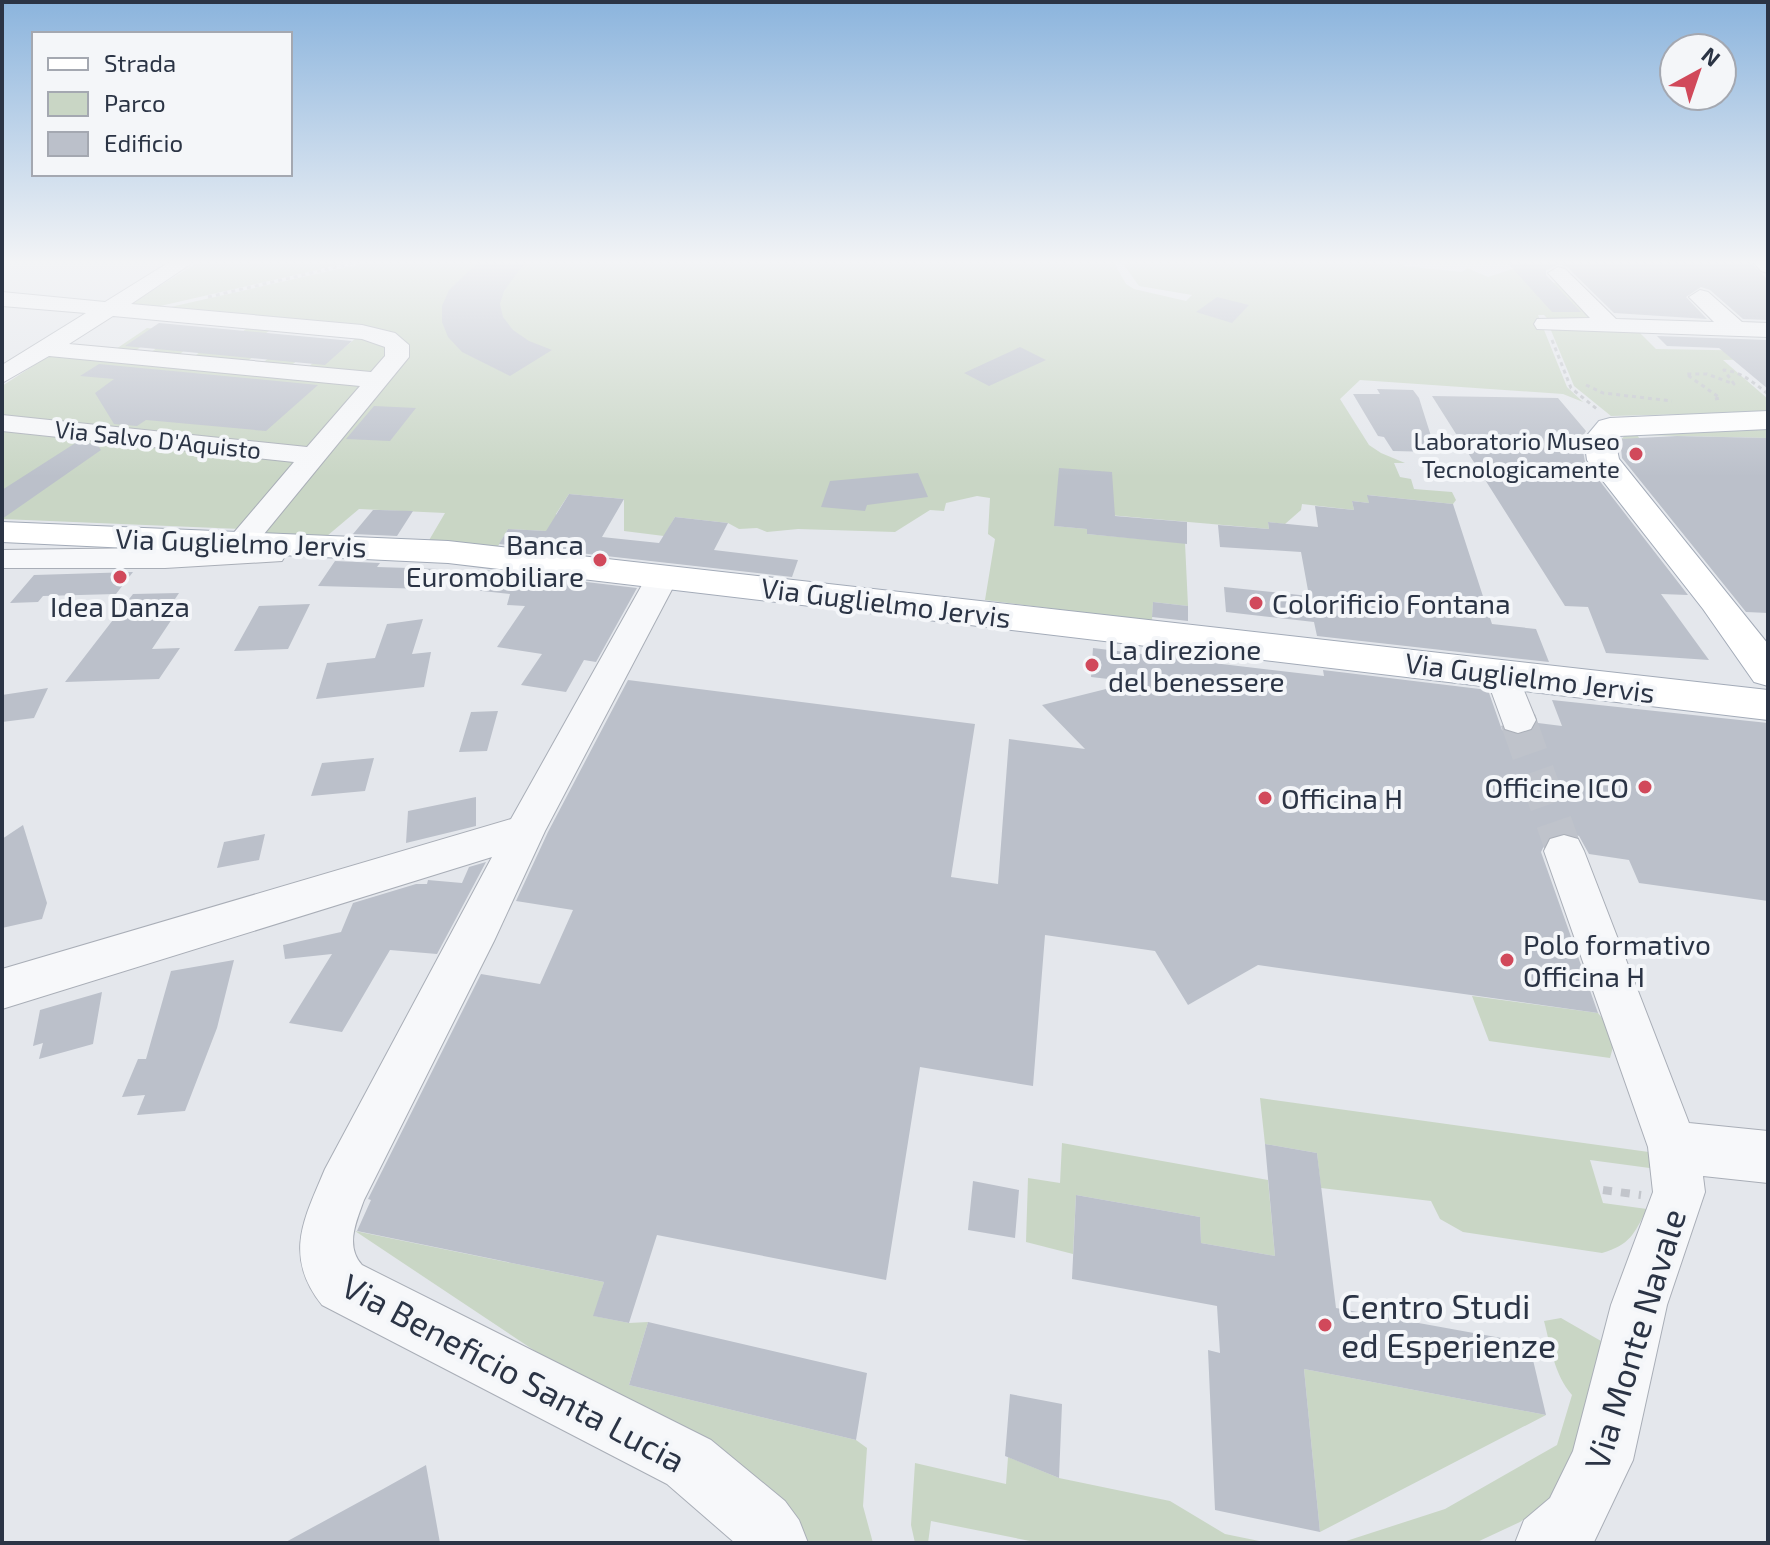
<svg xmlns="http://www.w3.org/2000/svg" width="1770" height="1545" font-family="'Exo 2',sans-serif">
<rect width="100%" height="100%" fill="#e4e7ec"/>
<path fill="#c9d6c5" d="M200,261H356L156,307L129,305Z
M374,261H1113L1126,284L1134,289L1186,301L1192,295L1139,286L1121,261H1402L1404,266L1462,272L1467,268L1488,277L1515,268L1558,261L1548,270H1531V282L1561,283L1597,321L1551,322L1544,315H1538L1567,387L1583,402L1563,394L1360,380L1340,399L1369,445L1381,453L1405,463H1394L1400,477L1411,479L1414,489L1452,492L1456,500L1453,504L1368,495L1369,503L1352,501L1354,510L1302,504L1301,510L1285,524L1268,522L1269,529L1097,514L1055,526L1087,529V534L1185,543L1188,606L1153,602L1152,621L985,600L995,539L988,534L990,498L977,496L946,503L944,511L930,510L895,532L798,529L767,532L757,528L739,529L728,523L675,517L664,536L624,531V499L569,494L556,514L565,532L508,529L497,548L428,542L445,513L359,509L327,536L261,533L407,345L390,331L166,308Z
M147,328L234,338L246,329L269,331L258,339L344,348L356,338L380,341L389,352L374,375L306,369L314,362L298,360L289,367L261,364L269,358L254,356L245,363L192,358L200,352L185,350L176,357L148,354L157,348L142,346L132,353L113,351Z
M1550,328L1638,331L1656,349L1768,351V359L1723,360L1768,399V412L1611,416L1574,386Z
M53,353L366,382L308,448L2,417V386Z
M1768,427V438L1637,435L1645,446L1636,450H1615L1617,443L1629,432Z
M2,429L299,460L241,529L2,519Z
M1472,996L1598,1013L1616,1036L1610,1058L1489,1041Z
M1260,1098L1656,1153L1657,1169L1590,1160L1603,1203L1647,1209C1634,1234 1630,1245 1602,1253L1463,1232L1440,1219L1431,1201L1321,1188L1317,1153L1265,1144Z
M1062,1143L1268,1180L1275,1256L1201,1243L1200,1217L1076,1195L1073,1254L1026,1242L1028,1178L1060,1183Z
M355,1231L604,1282L594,1316L629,1323L648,1322L629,1385L856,1440L867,1448L863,1506L873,1543H803L541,1355Z
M1561,1318L1601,1341L1573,1471L1560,1494L1520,1522L1475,1543H1340L1445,1509L1557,1445L1572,1395C1554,1374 1551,1348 1544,1321Z
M1304,1369L1546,1415L1320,1532Z
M1008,1457L1059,1478L1170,1501L1225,1534L1269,1543H1040L931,1521L928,1543H915L911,1525L915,1463L1006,1484Z"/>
<path fill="#bbc0ca" d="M479,261H526L504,291L500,304L503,317L513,330L529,341L552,350L510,376L462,352L448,337L442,322V306L449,290Z
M1506,261H1749L1768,280V320L1743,319L1710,290L1701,287L1686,297L1707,319L1614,313L1567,267L1559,264L1546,270V275L1581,312H1552Z
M1217,297L1249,305L1232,323L1196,312Z
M159,323L352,341L325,365L125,346Z
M1657,336L1768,340V389L1719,348L1667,346Z
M1020,347L1046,360L989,386L964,373Z
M99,364L318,385L266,431L146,420L137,426L114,424L95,393L114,379L80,376Z
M1377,389L1413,390L1419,398L1436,452L1393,451L1384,437L1378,436L1353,394H1380Z
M1432,396L1558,398L1586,431L1581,439L1585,462L1688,595L1661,594L1709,660L1606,653L1588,607L1565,606Z
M374,406L416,408L390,441L346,439Z
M1677,436L1768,438V613L1746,612L1622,458L1620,439Z
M77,442L97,444L101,450L2,519V490Z
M1059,468L1112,472L1115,516L1187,522V544L1087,534V529L1054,526Z
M918,473L928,497L867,505L865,511L821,507L830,481Z
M569,494L624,499L602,537L659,543L675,517L728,523L714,550L798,560L792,577L499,544L508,529L546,531Z
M1367,495L1453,504L1492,624L1536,629L1549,662L1317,636L1314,622L1226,612L1224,587L1309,596L1301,552L1220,547L1218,525L1269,529L1268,522L1318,527L1315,506L1354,510L1352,501L1369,503Z
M373,510H379L413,511L397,536L353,534Z
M335,561L380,563L377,567L439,569L428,589L318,586Z
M484,570L637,588L596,662L584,660L566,692L521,685L542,654L497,647L525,606L507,605L510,594L473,590Z
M133,572L116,594L43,596L38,602L10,603L34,575Z
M179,593L171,605L182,604L152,649L180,648L159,679L65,682L133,594Z
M1153,602L1188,606V621L1152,617Z
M310,604L288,649L234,651L259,606Z
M423,619L412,654L431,652L424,687L316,699L327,663L375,658L387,624Z
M1093,648L1150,655V650L1188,654V660L1324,676L1323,670L1488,690L1502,730L1517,736L1532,732L1538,723L1562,726L1552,700L1768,723V901L1639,883L1629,860L1589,854L1579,836L1565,832L1549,836L1541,852L1598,1013L1258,965L1188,1005L1155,951L1045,935L1033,1086L920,1067L886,1280L657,1235L629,1323L593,1316L604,1282L357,1231L371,1200L368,1199L481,974L540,984L573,910L516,901L548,832L628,680L975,724L951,877L998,884L1009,739L1085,749L1042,705L1134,682L1091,677Z
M48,688L34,718L2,722V695Z
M498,711L487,751L459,752L471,712Z
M374,758L365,791L311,796L322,763Z
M476,797V826L406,843L408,811Z
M23,825L47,903L42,919L2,928V839Z
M265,834L259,860L217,868L224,842Z
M486,862L437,954L390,950L342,1032L289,1023L332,954L285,959L283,945L341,932L353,903L416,884H427L428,880L462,883L469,867Z
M234,960L217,1028L185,1111L137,1115L145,1095L122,1097L138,1059H146L171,971Z
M102,992L93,1044L39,1059L43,1043L33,1046L40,1010Z
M1265,1144L1317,1153L1336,1308L1529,1343L1546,1415L1304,1369L1320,1532L1215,1510L1208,1350L1220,1353L1217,1306L1072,1279L1076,1195L1200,1217L1201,1243L1275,1256Z
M973,1181L1019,1190L1015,1238L968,1230Z
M648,1322L867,1373L856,1440L629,1385Z
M1010,1394L1062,1404L1059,1478L1005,1456Z
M426,1465L440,1543H284L383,1489Z"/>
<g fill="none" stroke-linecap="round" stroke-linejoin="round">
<path stroke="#bfc3cb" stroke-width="36" stroke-dasharray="36 18" stroke-linecap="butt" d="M1518,720L1564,851"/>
<defs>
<path id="minor" d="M171,261H195L131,304L362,325L395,333L409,345V357L255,545L282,547L286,554L282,561L165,568H2V550L230,547L227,542L231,536L294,462L2,431V415L307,447L360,386L49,356L2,383V365L86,313L2,306V292L105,302ZM113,316L362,339L385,347V356L371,372L69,344Z
M1752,261H1768V273L1761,271Z
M1558,267L1565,269L1616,319L1714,322L1689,297L1700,290L1708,292L1742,322L1768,323V337L1537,329L1534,324L1537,319L1590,318L1548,273Z
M663,566L674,569L679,576L545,831L494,941L364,1200C356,1222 345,1246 362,1265L711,1440L785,1501L799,1520L808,1543H735L667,1484L322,1305C283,1256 304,1219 325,1169L492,857L2,1009V969L511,819L647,576L652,569Z
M1502,662L1514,666L1536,720L1531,729L1518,733L1505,729L1485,674L1490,666Z
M1564,835L1578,839L1584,851L1689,1123L1768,1131V1183L1703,1176L1705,1192L1667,1305L1633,1460L1594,1542L1515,1543L1524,1520L1550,1498L1573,1451L1611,1305L1653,1192L1648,1147L1544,851L1550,839Z"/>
<path id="major" d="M1768,411V429L1619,436L1615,440L1619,459L1768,644V686L1754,682L1703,609L1592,467L1587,460L1584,439L1599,421L1610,418Z
M2,522L448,541L1768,690V720L448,563L2,542Z"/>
</defs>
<use href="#minor" stroke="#a9aeb7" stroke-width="2"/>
<use href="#major" stroke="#a3abb8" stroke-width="2"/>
<path stroke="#c2c5cb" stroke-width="3" stroke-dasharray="4 4" stroke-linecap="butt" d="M208,297L363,261
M1552,340L1571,388L1598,410
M1586,385L1603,393L1672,401
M1715,399L1720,398L1686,374H1707L1734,384L1724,370C1742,372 1754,383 1768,394"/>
<path stroke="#c2c5cb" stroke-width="8" stroke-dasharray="9 9" stroke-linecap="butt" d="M1603,1190L1641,1195"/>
<use href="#minor" fill="#f7f8fa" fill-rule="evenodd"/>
<use href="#major" fill="#fff" fill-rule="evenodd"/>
</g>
<linearGradient id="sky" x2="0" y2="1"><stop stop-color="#8bb4dd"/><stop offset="0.55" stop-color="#f3f4f6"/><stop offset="1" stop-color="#f3f4f6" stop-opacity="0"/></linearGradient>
<rect width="1770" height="477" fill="url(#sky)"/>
<g fill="#d1495b" stroke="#f4f6f9" stroke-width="3">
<circle cx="1636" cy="454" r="8"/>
<circle cx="600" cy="560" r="8"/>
<circle cx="120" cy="577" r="8"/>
<circle cx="1256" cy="603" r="8"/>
<circle cx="1092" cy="665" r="8"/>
<circle cx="1645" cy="787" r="8"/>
<circle cx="1265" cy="798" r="8"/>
<circle cx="1507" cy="960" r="8"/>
<circle cx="1325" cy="1325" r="8"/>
</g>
<g text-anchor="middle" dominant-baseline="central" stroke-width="8" stroke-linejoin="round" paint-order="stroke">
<g font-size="24" fill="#2b3445" stroke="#f4f6f9">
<text transform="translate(158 439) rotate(6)">Via Salvo D'Aquisto</text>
</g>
<g font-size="24" fill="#2b3445" stroke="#f4f6f9" text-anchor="end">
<text x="1620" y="440">Laboratorio Museo<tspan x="1620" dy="28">Tecnologicamente</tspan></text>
</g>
<g font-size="28" fill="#2b3445" stroke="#f4f6f9">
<text transform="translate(241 542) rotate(2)">Via Guglielmo Jervis</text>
<text transform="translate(886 602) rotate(7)">Via Guglielmo Jervis</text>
<text transform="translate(1530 677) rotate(7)">Via Guglielmo Jervis</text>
</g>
<g font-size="28" fill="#2b3445" stroke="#f4f6f9" text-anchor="start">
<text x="584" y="544" text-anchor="end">Banca<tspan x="584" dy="32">Euromobiliare</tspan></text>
<text x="1272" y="603">Colorificio Fontana</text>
<text x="120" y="606" text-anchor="middle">Idea Danza</text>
<text x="1108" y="649">La direzione<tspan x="1108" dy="32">del benessere</tspan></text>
<text x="1629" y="787" text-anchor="end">Officine ICO</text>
<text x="1281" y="798">Officina H</text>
<text x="1523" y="944">Polo formativo<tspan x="1523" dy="32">Officina H</tspan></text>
</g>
<g font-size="34" fill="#2b3445" stroke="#f4f6f9" text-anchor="start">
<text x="1341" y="1305">Centro Studi<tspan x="1341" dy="39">ed Esperienze</tspan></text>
</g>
<g font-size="34" fill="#2b3445" stroke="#f4f6f9">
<text transform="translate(1634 1339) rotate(-73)">Via Monte Navale</text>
<text transform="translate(514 1372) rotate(28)">Via Beneficio Santa Lucia</text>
</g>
</g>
<rect width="1770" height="1545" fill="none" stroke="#2b3445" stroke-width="8"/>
<rect x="32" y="32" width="260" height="144" fill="#f4f6f9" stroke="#a4a8b1" stroke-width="2"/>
<rect x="48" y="58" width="40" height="12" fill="#ffffff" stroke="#a4a8b1" stroke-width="2"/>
<text x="104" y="72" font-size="24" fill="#2b3445">Strada</text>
<rect x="48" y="92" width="40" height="24" fill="#c9d6c5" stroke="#a4a8b1" stroke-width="2"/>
<text x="104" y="112" font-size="24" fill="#2b3445">Parco</text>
<rect x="48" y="132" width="40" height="24" fill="#bbc0ca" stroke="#a4a8b1" stroke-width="2"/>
<text x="104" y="152" font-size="24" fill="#2b3445">Edificio</text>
<g transform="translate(1698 72) rotate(40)"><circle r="38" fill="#f4f6f9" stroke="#a4a8b1" stroke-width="2"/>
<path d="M0-6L14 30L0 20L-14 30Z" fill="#d1495b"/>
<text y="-12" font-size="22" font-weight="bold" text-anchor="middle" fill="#2b3445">N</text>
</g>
</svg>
